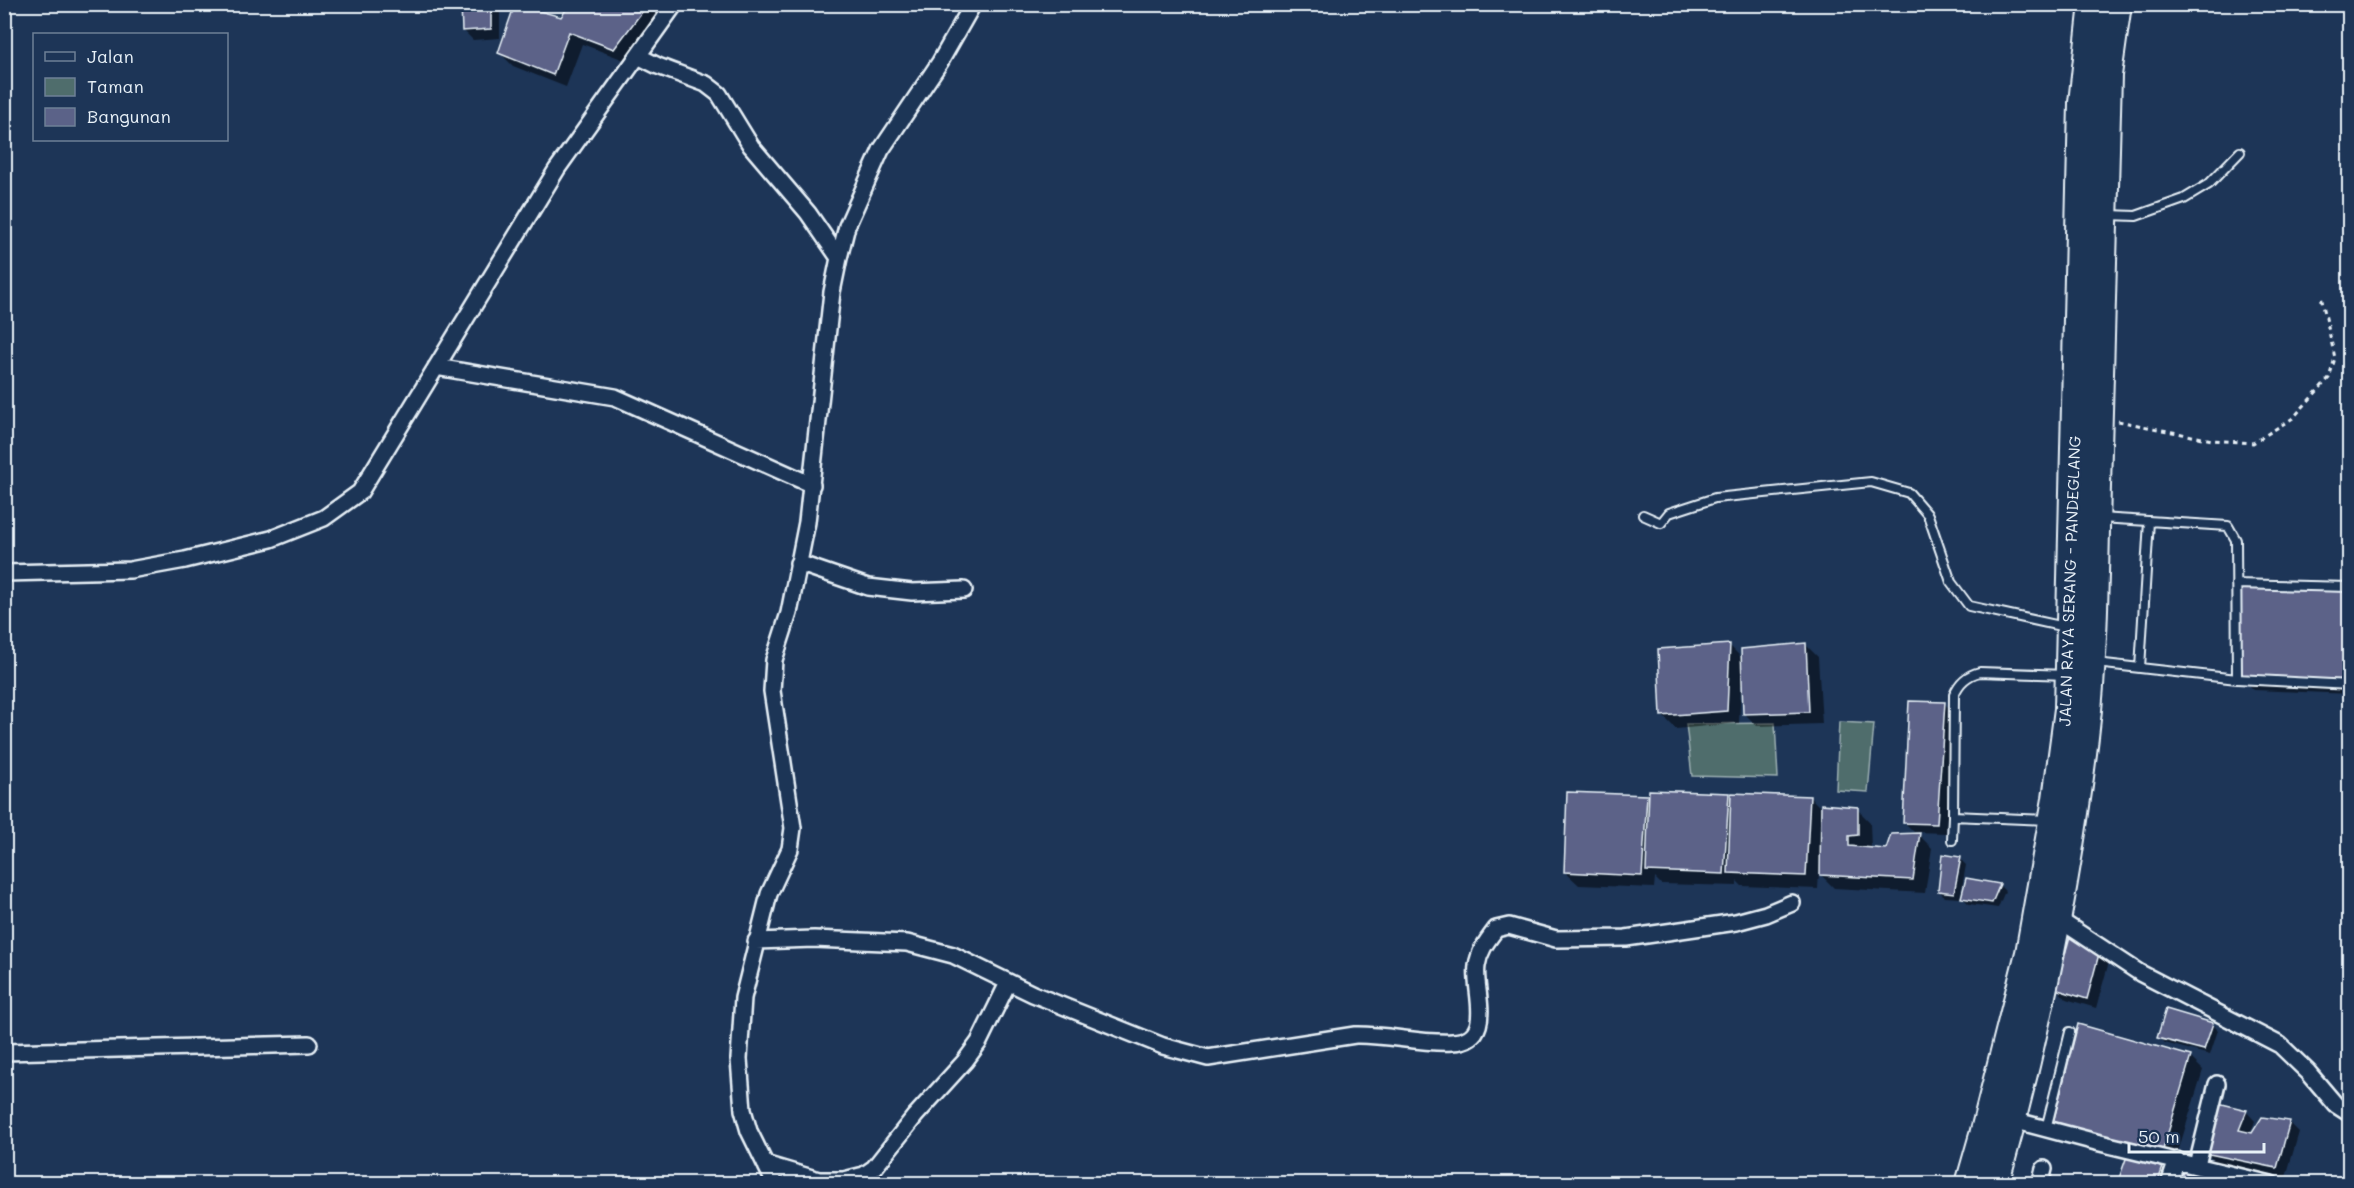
<svg xmlns="http://www.w3.org/2000/svg" width="2354" height="1188" font-family="Mali,sans-serif">
<rect width="100%" height="100%" fill="#1d3557"/>
<filter id="ink" filterUnits="userSpaceOnUse"><feTurbulence type="fractalNoise" baseFrequency=".0167" numOctaves="2"/><feDisplacementMap in="SourceGraphic" scale="12" xChannelSelector="R" yChannelSelector="G"/><feConvolveMatrix kernelMatrix="1 2 1 2 8 2 1 2 1" color-interpolation-filters="sRGB"/></filter>
<g filter="url(#ink)">
<path fill="#4f6d6c" stroke="#9cafb2" stroke-width="1.5" d="M1839,722L1874,724L1868,792L1836,790Z
M1775,723L1778,778L1692,776L1686,724Z"/>
<path fill="#0007" d="M462,4H500V38L473,40L463,30Z
M572,4H670L627,61L582,44L566,87L513,66L500,53L562,19Z
M2350,593V694L2254,690L2241,677Z
M1805,644L1818,657L1822,724L1757,726L1744,713L1743,685H1741L1739,723L1676,729L1663,716L1729,645L1743,659Z
M1945,704L1954,714L1946,833L1914,832L1904,822Z
M1728,795L1732,798L1810,797L1822,809H1857L1870,822L1871,849L1887,850L1919,835L1932,848L1925,893L1834,888L1819,873L1818,889L1742,886L1737,881V886L1661,884L1655,878L1654,888L1579,885L1565,872L1646,796L1650,800Z
M1960,859L1966,865L1960,898L1945,897L1939,891Z
M1967,879L1999,885L2005,891L1998,908L1969,904L1963,898Z
M2099,952L2109,962L2096,1008L2066,999L2057,989Z
M2212,1024L2218,1030L2210,1055L2165,1043L2159,1037Z
M2190,1057L2203,1070L2174,1165L2067,1140Z
M2246,1111L2255,1121L2249,1137L2289,1122L2299,1132L2286,1177L2216,1163L2206,1153Z
M2162,1168L2172,1178L2169,1184H2118Z"/>
<path fill="#5b6288" stroke="#e8f1f8" stroke-width="1.5" d="M461,4H491V29L462,31Z
M515,4L561,17L570,4H648L614,49L569,32L553,75L498,53Z
M2241,588L2350,591V682L2240,677Z
M1806,643L1809,712L1743,714L1741,649Z
M1730,644L1727,711L1661,716L1658,649Z
M1909,701L1945,702L1937,824L1903,823Z
M1649,790L1729,793L1724,874L1646,871Z
M1567,792L1647,795L1642,876L1564,872Z
M1731,793L1810,796L1806,876L1728,873Z
M1821,804L1858,807V835L1849,836V846L1886,849L1891,834L1920,833L1913,880L1820,875Z
M1942,854L1961,857L1954,893L1938,891Z
M1966,878L2000,884L1992,903L1961,898Z
M2071,933L2100,950L2087,999L2055,989Z
M2166,1009L2213,1023L2204,1050L2157,1038Z
M2078,1024L2191,1056L2162,1153L2052,1127Z
M2218,1103L2247,1110L2239,1130L2252,1133L2262,1117L2290,1121L2277,1168L2204,1153Z
M2127,1156L2163,1167L2157,1184H2117Z
M2180,1165L2231,1183L2230,1184H2173Z"/>
<g fill="none" stroke-linecap="round" stroke-linejoin="round">
<defs>
<path id="service" d="M2109,215L2136,216L2184,199L2209,184L2240,152
M1643,515L1661,523L1669,513L1715,498L1871,482L1909,493L1928,515L1951,582L1969,606L2065,627
M2100,518L2228,526L2236,540L2237,679L2350,685
M2236,584L2350,587
M2096,663L2237,679
M2140,668L2149,521
M2048,820L1953,816L1954,695C1959,682 1967,675 1980,672L2066,675
M1952,840L1953,816
M2046,1129L2070,1032"/>
<path id="minor" d="M638,56L658,66L706,84L719,94L751,146L808,213L839,258
M436,367L615,397L812,485
M798,563L868,587L912,592L964,590
M4,573L130,570L185,560L271,539L324,518L360,492L557,169L675,4
M2058,919L2140,973L2280,1045L2308,1072L2336,1105L2350,1114
M756,941L814,939L907,943L953,955L1033,994L1163,1046L1208,1058L1355,1035C1387,1034 1420,1044 1452,1042C1497,1040 1473,991 1477,966C1479,951 1487,941 1496,929L1509,926L1556,939L1626,938L1736,922L1766,914L1792,903
M4,1052L309,1044
M2013,1120L2096,1142L2271,1184
M765,1164L819,1180H844L864,1175L874,1168L915,1116L965,1061L979,1042L1008,983
M2197,1165L2217,1084
M775,1184L749,1131L743,1110L739,1059L743,998L769,894L790,849L793,828L772,691L774,660L789,613L807,522L832,292L839,258L847,226L881,150L940,62L973,4
M2040,1184L2044,1169
M2169,1184L2177,1160"/>
<path id="trunk" d="M1969,1184L1983,1135L2029,953L2056,799L2068,709L2082,103L2093,4
M1995,1184C2039,1028 2071,871 2088,710C2095,636 2095,560 2097,486C2101,349 2104,212 2108,75L2118,4"/>
</defs>
<use href="#service" stroke="#e8f1f8" stroke-width="12"/>
<use href="#minor" stroke="#e8f1f8" stroke-width="20"/>
<use href="#trunk" stroke="#e8f1f8" stroke-width="30"/>
<path stroke="#e8f1f8" stroke-width="3" stroke-dasharray="4.5 4.5" stroke-linecap="butt" d="M2118,421L2212,440L2253,443L2293,418L2329,378L2335,358L2321,296"/>
<use href="#service" stroke="#1d3557" stroke-width="8"/>
<use href="#minor" stroke="#1d3557" stroke-width="15"/>
<use href="#trunk" stroke="#1d3557" stroke-width="26"/>
</g>
</g>
<g text-anchor="middle" dominant-baseline="central" stroke-width="4.5" stroke-linejoin="round" paint-order="stroke">
<g font-size="16" fill="#e8f1f8" stroke="#1d3557">
<text transform="translate(2069 581) rotate(-88)">JALAN RAYA SERANG - PANDEGLANG</text>
</g>
</g>
<rect width="2354" height="1188" fill="none" stroke="#1d3557" stroke-width="24"/>
<rect x="12" y="12" width="2330" height="1164" fill="none" stroke="#e8f1f8" stroke-width="2" filter="url(#ink)"/>
<rect x="33" y="33" width="195" height="108" fill="#1d3557" stroke="#6e8097" stroke-width="1.5"/>
<rect x="45" y="52" width="30" height="9" fill="#1d3557" stroke="#6e8097" stroke-width="1.5"/>
<text x="87" y="63" font-size="18" fill="#e8f1f8">Jalan</text>
<rect x="45" y="78" width="30" height="18" fill="#4f6d6c" stroke="#6e8097" stroke-width="1.5"/>
<text x="87" y="93" font-size="18" fill="#e8f1f8">Taman</text>
<rect x="45" y="108" width="30" height="18" fill="#5b6288" stroke="#6e8097" stroke-width="1.5"/>
<text x="87" y="123" font-size="18" fill="#e8f1f8">Bangunan</text>
<path d="M2129 1143v9h135v-9" fill="none" stroke="#e8f1f8" stroke-width="3"/>
<text x="2138" y="1143" font-size="18" fill="#e8f1f8" stroke="#1d3557" stroke-width="4.5" paint-order="stroke">50 m</text>
</svg>
